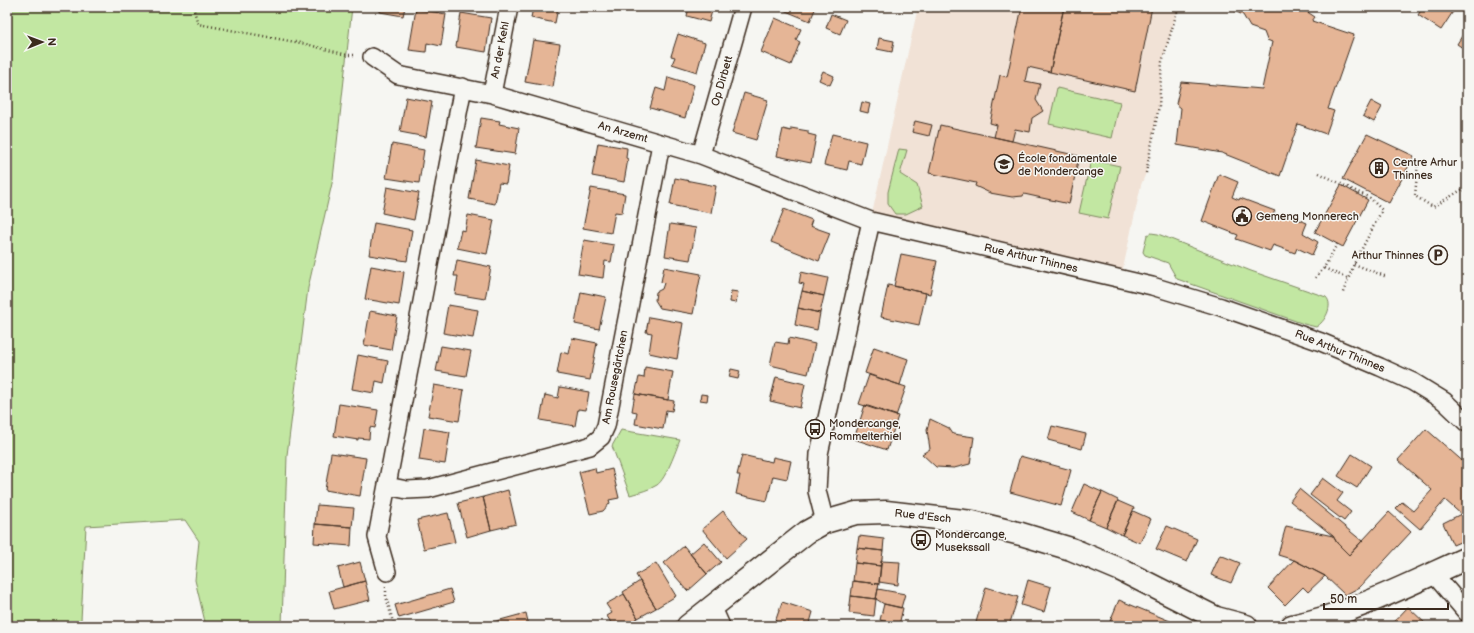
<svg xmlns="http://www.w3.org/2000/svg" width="1474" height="633" font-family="'Balsamiq Sans',sans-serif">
<rect width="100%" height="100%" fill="#f6f6f2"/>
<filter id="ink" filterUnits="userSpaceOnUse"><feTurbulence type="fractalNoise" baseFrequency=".025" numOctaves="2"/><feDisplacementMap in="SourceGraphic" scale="8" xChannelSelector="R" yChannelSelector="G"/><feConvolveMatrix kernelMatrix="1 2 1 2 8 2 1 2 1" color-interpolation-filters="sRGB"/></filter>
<g filter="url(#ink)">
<path fill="#f1e2d6" d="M918,7H1177V12L1162,62L1159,106L1146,173L1141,185L1121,278L872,214Z"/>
<path fill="#c2e7a2" stroke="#7e8860" d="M7,7H352L333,179L308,288L287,455L282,626H206L195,580L199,541L185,520L86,526L81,620L82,626H7Z
M1057,88L1120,102L1112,138L1049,124Z
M899,149L907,150L900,174L917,185L923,206L906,214H895L888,204V192Z
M1091,160L1120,166L1108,219L1079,213Z
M1151,233L1158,234L1251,271L1326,297C1334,305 1325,322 1316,327L1304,324L1177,279L1168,263L1145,255L1143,252L1147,235Z
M621,430L680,440C676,450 666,479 657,485C649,490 640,492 630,495L612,446Z"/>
<path fill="#e5b596" stroke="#3b2a1e" d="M379,7H405L403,16L380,12V7Z
M533,7H558L555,23L531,18Z
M689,7H713L709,22L687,16Z
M781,7H816L810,21L781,9Z
M1022,7H1064L1050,72L1028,67L1025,81L1040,84L1036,100L1043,111L1032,118L1030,132L1015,129L1012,141L994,137L997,125L990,123L1000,75L1007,77Z
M1064,7H1152L1135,91L1050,72Z
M1226,7H1300L1315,17L1312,21L1354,35L1328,109L1334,111L1326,134L1298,124L1280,176L1222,153L1177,145L1181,108L1176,104L1181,82L1262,89L1272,42L1267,40L1264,32L1250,27L1243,15Z
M1423,7H1456L1441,30L1418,15Z
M416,9L446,14L441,46L427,43L426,52L409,50Z
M461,13L491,18L486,52L456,47Z
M831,14L846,20L840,34L826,28Z
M775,18L801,29L796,40L800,42L791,65L761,52Z
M1467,28V51L1457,44Z
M678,34L705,43L697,72L672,64L675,57L671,56Z
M879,38L894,41L892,52L877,49Z
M533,40L560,44L553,87L525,82Z
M823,71L834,76L830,85L819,80Z
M668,77L694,85L685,118L650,108L656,88L665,91Z
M744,93L768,100L756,140L732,133Z
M406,97L432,102L426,137L400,132Z
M1371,101L1382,107L1374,122L1363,116Z
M862,102L870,104L868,113L860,111Z
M481,118L500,121L499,124L519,128L515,154L476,148Z
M915,121L932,125L929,136L912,132Z
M940,125L1079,156L1069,204L1024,194L1023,196L1012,197L990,193L975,186L976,183L929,173Z
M791,128L808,131V134L816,136L811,163L777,156L783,129L791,131Z
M832,134L866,142L861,164L849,161L847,170L824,165Z
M1367,134L1414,156L1389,203L1343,179Z
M598,143L627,148L626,158L628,159L624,182L592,176Z
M392,144L424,150L419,183L386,178Z
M476,160L509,166L506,184L499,183L495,204L469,199Z
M1219,174L1238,182L1232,197L1239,200L1240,198L1275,211L1273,214L1284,217L1285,214L1307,223L1303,233L1318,242L1312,255L1297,248L1295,253L1273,245L1270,251L1236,239L1238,235L1202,221Z
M675,178L716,186L711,213L670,205Z
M1341,185L1368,200L1343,247L1315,232Z
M387,187L419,193L414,220L382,213Z
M591,188L625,194L622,213L615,212L611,233L583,228Z
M784,209L812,220L810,226L830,233L819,261L771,242Z
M468,215L494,220L487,254L457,248L461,230L465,231Z
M374,223L412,230L407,261L369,255Z
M670,224L696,228L690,260L665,256Z
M584,240L614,245L611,262L605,261L603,278L578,274Z
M901,254L937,261L930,294L894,286Z
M457,260L491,267L485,299L455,294L458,276H454Z
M371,266L404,272L399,305L365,299Z
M664,267L701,274L693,314L660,308L655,300L656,292L662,289L664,283L661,282Z
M801,272L828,278L824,296L802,291L804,284L799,283Z
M888,285L926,293L919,325L881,317Z
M731,291L738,292L736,303L730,302Z
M802,291L824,296L820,313L798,308Z
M581,292L606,297L599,329L575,324Z
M448,305L478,310L473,338L443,333Z
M798,308L820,313L817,330L795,325Z
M370,311L397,316L391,350L364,345Z
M649,317L683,323L677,359L649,353L652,333L646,332Z
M572,338L597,343L590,380L557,374L561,352L569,354Z
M789,338L815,344L808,374L770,365L775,342L788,344Z
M441,346L471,351L466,376L436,371Z
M874,347L908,359L900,385L865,373Z
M358,355L388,361L384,383L376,381L374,393L352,389Z
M645,367L673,372L668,400L635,394L639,377L644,378Z
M731,369L740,371L738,379L729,377Z
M869,375L906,387L896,416L859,404Z
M776,377L805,384L800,408L770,401Z
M434,385L464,390L459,421L428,416Z
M560,387L589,392L586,410L578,409L575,426L540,420L545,395L558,398Z
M635,394L674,401L672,411L666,410L663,429L635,424L637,412L632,411Z
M701,394L708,395L707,401L700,400Z
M339,404L378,410L375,428L370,427L369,439L358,438V440L334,436Z
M865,405L898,416L887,450L854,439Z
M930,419L949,428L953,434L974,437L970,464L954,468L936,467L922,454L930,449L927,430Z
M1052,426L1086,434L1082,449L1048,440Z
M424,428L450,432L445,464L419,460Z
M1426,429L1467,465V512L1463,516L1445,500L1420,529L1396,508L1402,502L1413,511L1432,490L1398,460Z
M331,453L366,458L360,496L325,490Z
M1352,454L1371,466L1357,488L1338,476Z
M742,455L772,462L773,457L791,461L787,479L773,476L767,501L736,494L740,475H737Z
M1020,456L1071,470L1061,506L1010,492Z
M595,468L596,473L612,469L619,498L609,500L610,503L603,511L590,514L579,472Z
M1323,478L1343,493L1337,501L1351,512L1344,521L1310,495Z
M1084,484L1102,492L1089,520L1072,512Z
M1299,489L1362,541L1349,555L1337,543L1333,536L1290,501Z
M508,490L516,524L491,530L483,497Z
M1102,492L1118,500L1106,527L1089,520Z
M483,497L491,530L467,537L458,503Z
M1118,501L1134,508L1122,535L1106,527Z
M317,505L354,508L352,527L315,524Z
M723,511L747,539L726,558L702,529Z
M1133,511L1151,519L1140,543L1122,535Z
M1389,512L1411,532L1360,587L1345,595L1325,576L1294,560L1278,555L1286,526L1333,536L1337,543L1349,555Z
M448,513L455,542L424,549L417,520Z
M1461,514L1467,520V539L1453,545L1443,523Z
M315,524L352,527L351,546L314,543Z
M1167,526L1197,539L1187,562L1156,549Z
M859,536L884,539L883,551L857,548Z
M704,542L721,562L707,574L690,554Z
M684,546L707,574L688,591L664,563Z
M857,548L883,551L881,566L855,563Z
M1220,555L1240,563L1231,583L1211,575Z
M1294,560L1325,576L1308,592L1303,587L1285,605L1268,588Z
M881,561L900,562L898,585L879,582Z
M360,562L365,581L343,587L338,568Z
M656,563L676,596L656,608L636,575Z
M855,563L881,566L879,584L853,581Z
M1028,580L1051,587L1044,612L1021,605Z
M365,581L370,600L334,609L329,591Z
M640,581L656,608L638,618L623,592Z
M853,581L879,584L876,599L851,596Z
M986,587L1018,597L1009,626H975Z
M450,589L454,602L399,618L395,605Z
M878,589L905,594L901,608L884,604L876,599Z
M624,594L638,618L625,626H613L607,616L612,613L606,604Z
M851,596L876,599L874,616L849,613Z
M1119,600L1170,621L1168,626H1123L1110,621Z
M782,602L813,612L809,626L774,625Z
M884,604L903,608L899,625L880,620Z
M1408,607L1427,625L1426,626H1390Z
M526,613L529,626H482V625Z"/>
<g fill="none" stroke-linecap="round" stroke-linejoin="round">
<defs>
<path id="minor" d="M372,57L398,75L492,94L701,155L871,221L1152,286L1221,307L1321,342L1380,367L1413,382L1444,401L1467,423
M492,94L509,7
M701,155L743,7
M387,486L407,490L428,489L590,446L601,437L606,426L661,144
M825,522L817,491L819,454L871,221
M387,572L377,537L463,87
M1433,573L1467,613
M713,608L721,626"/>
<path id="secondary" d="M688,626L807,532L825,522L856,513L886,512L972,522L1021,534L1071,549L1121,570L1216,618L1246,626
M1292,626C1352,614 1411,583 1467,558"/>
</defs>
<use href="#minor" stroke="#3b2a1e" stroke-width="20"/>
<use href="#secondary" stroke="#3b2a1e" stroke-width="25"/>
<path stroke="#3b2a1e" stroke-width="2.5" stroke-dasharray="1 3" stroke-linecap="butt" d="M193,7L198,24L306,44L347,55H357
M1418,162L1415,196L1433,207L1463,189L1467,192
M1146,173L1159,106L1162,62L1177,12V7
M1319,173L1370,198L1382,210L1354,264L1342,295
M1354,264L1387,277
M1324,268L1347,278
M1315,278L1324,268L1337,244
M386,587V596L394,626"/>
<use href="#minor" stroke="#f6f6f2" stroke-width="17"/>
<use href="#secondary" stroke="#f6f6f2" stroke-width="22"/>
</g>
</g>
<defs>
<symbol id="school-ring" viewBox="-11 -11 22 22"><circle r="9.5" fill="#f6f6f2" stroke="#3b2a1e" stroke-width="1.5"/><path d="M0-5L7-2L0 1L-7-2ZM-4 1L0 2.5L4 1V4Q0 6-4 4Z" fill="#3b2a1e"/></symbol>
<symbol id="building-ring" viewBox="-11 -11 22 22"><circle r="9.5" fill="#f6f6f2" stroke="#3b2a1e" stroke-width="1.5"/><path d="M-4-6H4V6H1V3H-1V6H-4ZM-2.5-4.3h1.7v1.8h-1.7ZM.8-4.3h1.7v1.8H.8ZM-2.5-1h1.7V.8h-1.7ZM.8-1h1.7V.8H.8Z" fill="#3b2a1e"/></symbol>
<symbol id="civic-ring" viewBox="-11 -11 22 22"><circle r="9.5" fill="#f6f6f2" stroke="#3b2a1e" stroke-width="1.5"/><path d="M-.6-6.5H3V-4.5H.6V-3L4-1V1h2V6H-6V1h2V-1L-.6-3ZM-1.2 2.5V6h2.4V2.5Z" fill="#3b2a1e"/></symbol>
<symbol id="parking-ring" viewBox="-11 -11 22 22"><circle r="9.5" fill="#f6f6f2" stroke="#3b2a1e" stroke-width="1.5"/><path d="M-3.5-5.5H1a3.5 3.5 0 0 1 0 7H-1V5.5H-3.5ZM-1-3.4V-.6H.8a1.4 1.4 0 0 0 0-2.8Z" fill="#3b2a1e"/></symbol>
<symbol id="bus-ring" viewBox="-11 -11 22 22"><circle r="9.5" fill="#f6f6f2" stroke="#3b2a1e" stroke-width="1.5"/><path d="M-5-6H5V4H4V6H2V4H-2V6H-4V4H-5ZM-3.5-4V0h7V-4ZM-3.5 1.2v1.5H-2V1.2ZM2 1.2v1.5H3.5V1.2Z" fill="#3b2a1e"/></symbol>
</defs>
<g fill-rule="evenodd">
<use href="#school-ring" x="993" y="153" width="22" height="22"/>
<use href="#building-ring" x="1368" y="157" width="22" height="22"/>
<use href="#civic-ring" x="1231" y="205" width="22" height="22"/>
<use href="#parking-ring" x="1427" y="244" width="22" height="22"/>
<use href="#bus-ring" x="804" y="418" width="22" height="22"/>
<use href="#bus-ring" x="910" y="529" width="22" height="22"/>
</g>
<g text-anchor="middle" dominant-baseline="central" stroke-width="3" stroke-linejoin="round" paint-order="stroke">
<g font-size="11" fill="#3b2a1e" stroke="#f6f6f2">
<text transform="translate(500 50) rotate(-79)">An der Kehl</text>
<text transform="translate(722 81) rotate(-74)">Op Dirbett</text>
<text transform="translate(623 132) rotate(16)">An Arzemt</text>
<text transform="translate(1031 258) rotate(13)">Rue Arthur Thinnes</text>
<text transform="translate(1340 351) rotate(22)">Rue Arthur Thinnes</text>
<text transform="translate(615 377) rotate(-79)">Am Rousegärtchen</text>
<text transform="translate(923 516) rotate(6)">Rue d'Esch</text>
</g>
<g font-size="11" fill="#3b2a1e" stroke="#f6f6f2" text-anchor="start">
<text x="1018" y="158">École fondamentale<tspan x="1018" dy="13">de Mondercange</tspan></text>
<text x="1393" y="162">Centre Arhur<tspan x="1393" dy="13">Thinnes</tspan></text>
<text x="1256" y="216">Gemeng Monnerech</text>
<text x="1424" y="255" text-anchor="end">Arthur Thinnes</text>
<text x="829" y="423">Mondercange,<tspan x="829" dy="13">Rommelterhiel</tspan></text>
<text x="935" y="534">Mondercange,<tspan x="935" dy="13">Musekssall</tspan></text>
</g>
</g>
<rect width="1474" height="633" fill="none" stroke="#f6f6f2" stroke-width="24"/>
<rect x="12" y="12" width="1450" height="609" fill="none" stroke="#3b2a1e" stroke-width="1.5" filter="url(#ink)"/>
<g transform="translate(42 42) rotate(89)" stroke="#f6f6f2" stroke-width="3" paint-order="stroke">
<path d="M0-3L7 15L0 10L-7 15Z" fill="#3b2a1e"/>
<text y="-6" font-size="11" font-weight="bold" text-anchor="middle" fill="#3b2a1e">N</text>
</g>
<path d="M1324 603v6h124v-6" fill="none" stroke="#3b2a1e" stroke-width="2"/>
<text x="1330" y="603" font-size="12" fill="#3b2a1e" stroke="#f6f6f2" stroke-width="3" paint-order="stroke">50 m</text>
</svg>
